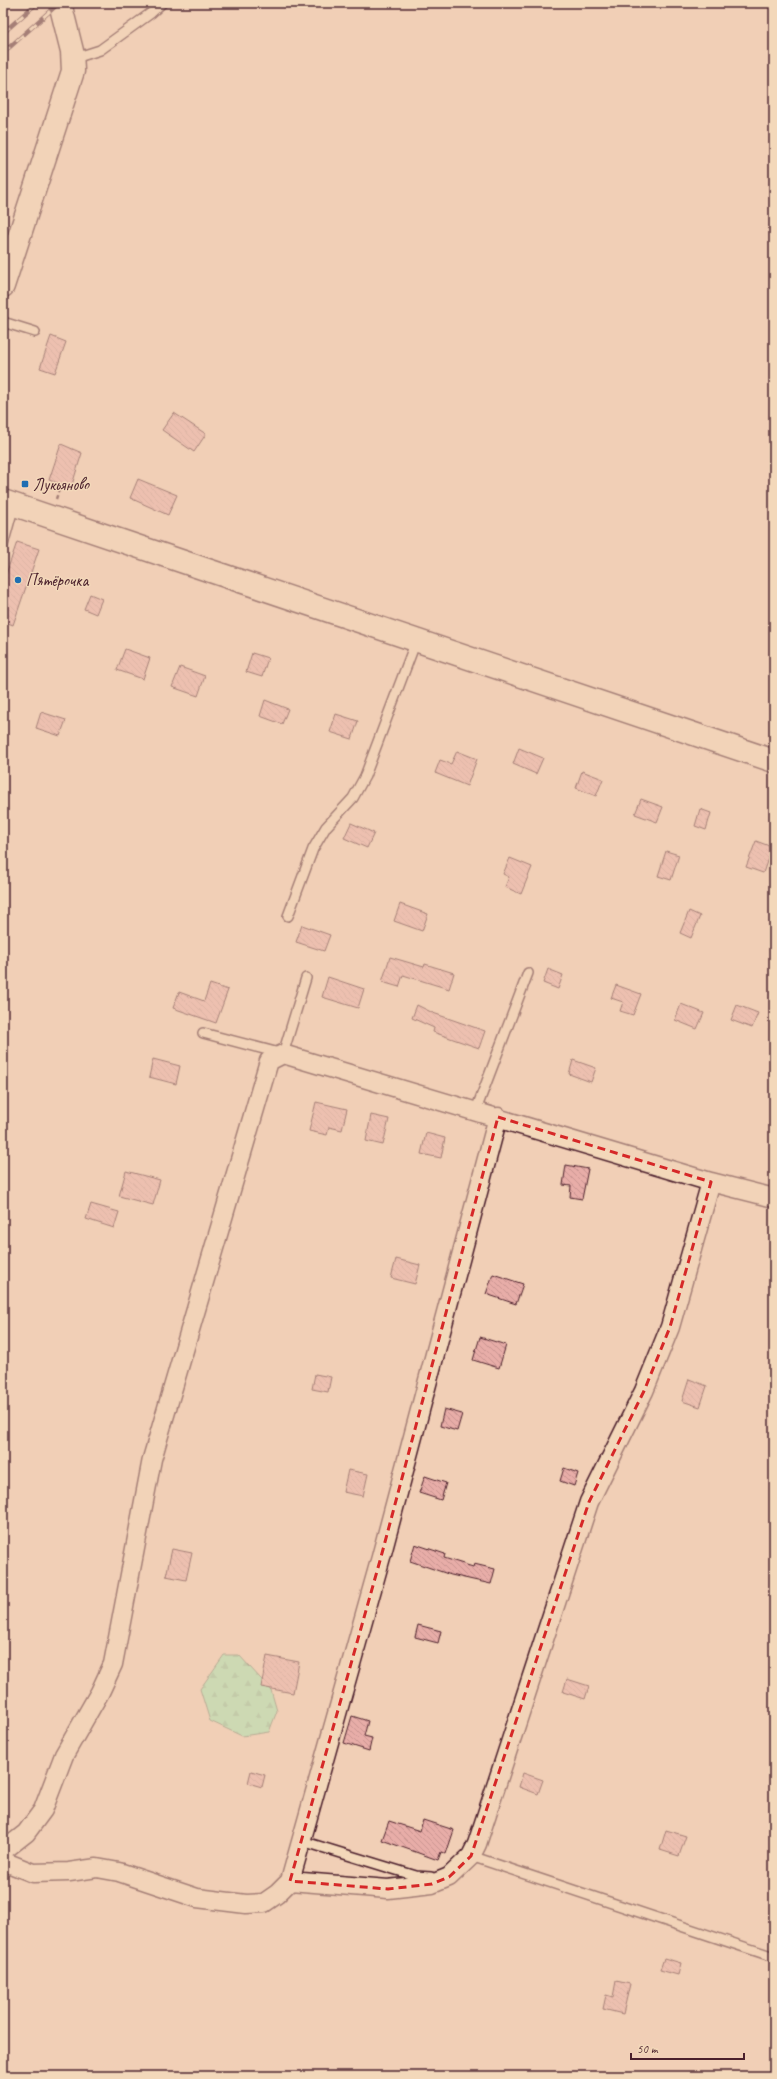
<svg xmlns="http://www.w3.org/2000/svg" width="777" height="2079" font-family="Caveat,sans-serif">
<defs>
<pattern id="forest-firs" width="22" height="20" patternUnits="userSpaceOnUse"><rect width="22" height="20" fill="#a2e5b0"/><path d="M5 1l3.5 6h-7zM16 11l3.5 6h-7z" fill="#8dc498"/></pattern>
<pattern id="building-back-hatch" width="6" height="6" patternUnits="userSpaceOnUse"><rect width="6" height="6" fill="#e8ada8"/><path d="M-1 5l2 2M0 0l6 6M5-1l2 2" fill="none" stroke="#c89491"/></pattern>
</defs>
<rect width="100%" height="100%" fill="#f1cfb6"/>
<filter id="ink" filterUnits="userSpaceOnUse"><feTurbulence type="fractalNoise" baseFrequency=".025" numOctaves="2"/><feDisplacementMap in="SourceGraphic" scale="8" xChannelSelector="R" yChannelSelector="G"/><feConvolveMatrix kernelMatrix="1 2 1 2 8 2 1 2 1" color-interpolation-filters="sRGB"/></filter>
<g filter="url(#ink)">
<path fill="url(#forest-firs)" stroke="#76826e" d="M224,1655H239L271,1690L277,1711L269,1732L242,1736L210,1721L200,1689Z"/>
<path fill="url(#building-back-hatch)" stroke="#4a1f2b" d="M51,336L66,342L55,373L40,368Z
M174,413L206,434L194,452L162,430Z
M61,444L82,453L71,488L49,480Z
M138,479L177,495L168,515L130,498Z
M17,542L39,549L13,625L3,621V583Z
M90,594L102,599L96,614L84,609Z
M125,649L150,658L143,679L117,670Z
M252,653L268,658L262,677L246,672Z
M180,667L205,676L198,696L172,687Z
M265,700L288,709L282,724L260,716Z
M41,712L66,720L60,736L36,728Z
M336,714L358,721L352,739L330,732Z
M519,748L543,758L536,774L513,764Z
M457,751L477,759L467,786L435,773L440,760L451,764Z
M582,771L603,779L596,796L576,788Z
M641,799L663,807L657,822L635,814Z
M700,809L711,813L706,830L695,826Z
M351,823L374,833L367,848L344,838Z
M756,841L772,847L763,873L746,867Z
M666,851L679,855L671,880L658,876Z
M510,858L532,867L521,894L505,887L509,877L503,874Z
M400,904L428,914L422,931L394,921Z
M689,911L700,916L691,938L680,933Z
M302,925L330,935L324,951L296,942Z
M390,957L424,967L425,964L454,973L449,989L403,975L399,987L382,982Z
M548,969L563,975L558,989L543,983Z
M328,977L364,989L358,1008L322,997Z
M210,984L228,990L216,1023L173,1008L179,992L204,1001Z
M616,985L641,994L633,1015L620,1011L623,1002L611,998Z
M681,1004L704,1013L697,1029L675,1020Z
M417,1005L433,1013L485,1031L479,1048L433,1032L434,1028L412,1018Z
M737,1005L758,1013L752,1028L731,1020Z
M153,1059L180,1066L176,1084L149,1077Z
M573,1060L596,1068L591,1082L569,1074Z
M316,1102L347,1109L342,1130L329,1127L327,1135L309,1131Z
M371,1115L389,1119L383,1145L366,1141Z
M426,1133L445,1138L441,1158L421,1154Z
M566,1165L588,1169L582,1199L570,1197L571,1186L563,1185Z
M126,1171L160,1180L153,1205L119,1196Z
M91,1204L119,1212L114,1228L86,1219Z
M396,1259L420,1265L415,1284L391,1278Z
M493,1274L523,1284L516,1304L486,1294Z
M480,1337L506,1345L499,1368L473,1360Z
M315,1374L331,1377L328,1392L312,1389Z
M689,1379L707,1386L700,1407L682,1401Z
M444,1409L462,1414L457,1431L440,1426Z
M564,1468L578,1473L574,1486L560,1481Z
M348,1470L368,1474L363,1496L343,1492Z
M425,1476L446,1483L441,1500L419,1493Z
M415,1544L445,1554L444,1558L473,1567L474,1564L495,1569L491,1584L451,1575L410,1561Z
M172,1549L192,1553L186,1580L166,1576Z
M418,1625L441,1631L438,1643L415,1637Z
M267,1656L299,1662L293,1693L261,1687Z
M567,1679L589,1686L585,1699L563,1692Z
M352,1716L368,1721L364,1736L372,1738L369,1751L344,1743Z
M251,1771L265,1775L262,1787L248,1783Z
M523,1773L543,1780L538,1794L519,1787Z
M423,1820L454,1830L446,1854L441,1852L438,1860L382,1840L389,1821L420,1831Z
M666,1830L686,1836L679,1856L660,1850Z
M664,1958L681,1963L678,1975L660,1970Z
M616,1981L630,1984L623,2014L603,2009L606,1995L613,1997Z"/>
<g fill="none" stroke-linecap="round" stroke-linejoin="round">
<defs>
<path id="lane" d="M72,59L100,50L151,13L162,3
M3,322L35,332
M3,545L14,505
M288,916L313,849L326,827L353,798L365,776L416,641
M203,1033L283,1054L306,978
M476,1110L528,973
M302,1841L416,1876L431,1877
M471,1856L774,1957"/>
<path id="street" d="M3,1851L26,1833L43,1810L64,1755L100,1692L113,1664L152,1459L269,1061L283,1054L711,1182L774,1198
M3,1861L33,1873L69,1872L97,1868L119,1872L197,1898L246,1904L264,1903L277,1894L290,1881L388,1889L432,1884L449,1877L471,1856L477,1844L589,1502L644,1391L670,1327L711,1182
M290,1881L381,1557L498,1117"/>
<path id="secondary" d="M3,286L73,71L72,51L60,3
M3,501L774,761"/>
</defs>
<use href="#lane" stroke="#4a1f2b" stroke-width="12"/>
<use href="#street" stroke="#4a1f2b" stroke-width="21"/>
<use href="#secondary" stroke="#4a1f2b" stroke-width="25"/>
<path stroke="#4a1f2b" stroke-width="2.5" stroke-dasharray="4 3" stroke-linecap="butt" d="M56,499L61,484"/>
<use href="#lane" stroke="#f3d8ba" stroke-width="9"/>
<use href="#street" stroke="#f3d8ba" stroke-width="18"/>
<use href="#secondary" stroke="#f3d8ba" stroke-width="22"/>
<defs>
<path id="rail" d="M3,33L37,3
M3,53L59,3"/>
</defs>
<use href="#rail" stroke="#4a1f2b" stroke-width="4.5"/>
<use href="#rail" stroke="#f3d8ba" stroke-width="3" stroke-dasharray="9" stroke-linecap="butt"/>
</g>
</g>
<path d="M0 0H777V2079H0ZM498,1117L711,1182L670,1327L644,1391L589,1502L471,1856L449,1877L432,1884L388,1889L290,1881L381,1557Z" fill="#f1cfb6" fill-opacity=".55" fill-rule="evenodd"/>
<path fill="none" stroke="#d62828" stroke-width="3" stroke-dasharray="8 5" stroke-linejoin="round" d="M498,1117L711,1182L670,1327L644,1391L589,1502L471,1856L449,1877L432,1884L388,1889L290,1881L381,1557Z"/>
<g fill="#1f6fb2" stroke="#f3d8ba" stroke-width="1.5">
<rect x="21" y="480" width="8" height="8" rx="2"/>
<circle cx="18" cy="580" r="4"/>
</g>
<g text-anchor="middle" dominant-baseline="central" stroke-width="3" stroke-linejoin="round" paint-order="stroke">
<g font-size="17" fill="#4a1f2b" stroke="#f3d8ba" text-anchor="start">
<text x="33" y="484">Лукьяново</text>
<text x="26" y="580">Пятёрочка</text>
</g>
</g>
<rect width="777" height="2079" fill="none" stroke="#f3d8ba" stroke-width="16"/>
<rect x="8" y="8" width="761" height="2063" fill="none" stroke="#4a1f2b" stroke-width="1.5" filter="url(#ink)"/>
<path d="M631 2053v6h113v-6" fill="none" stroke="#4a1f2b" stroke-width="2"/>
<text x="637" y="2053" font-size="12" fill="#4a1f2b" stroke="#f3d8ba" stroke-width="3" paint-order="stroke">50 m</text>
</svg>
